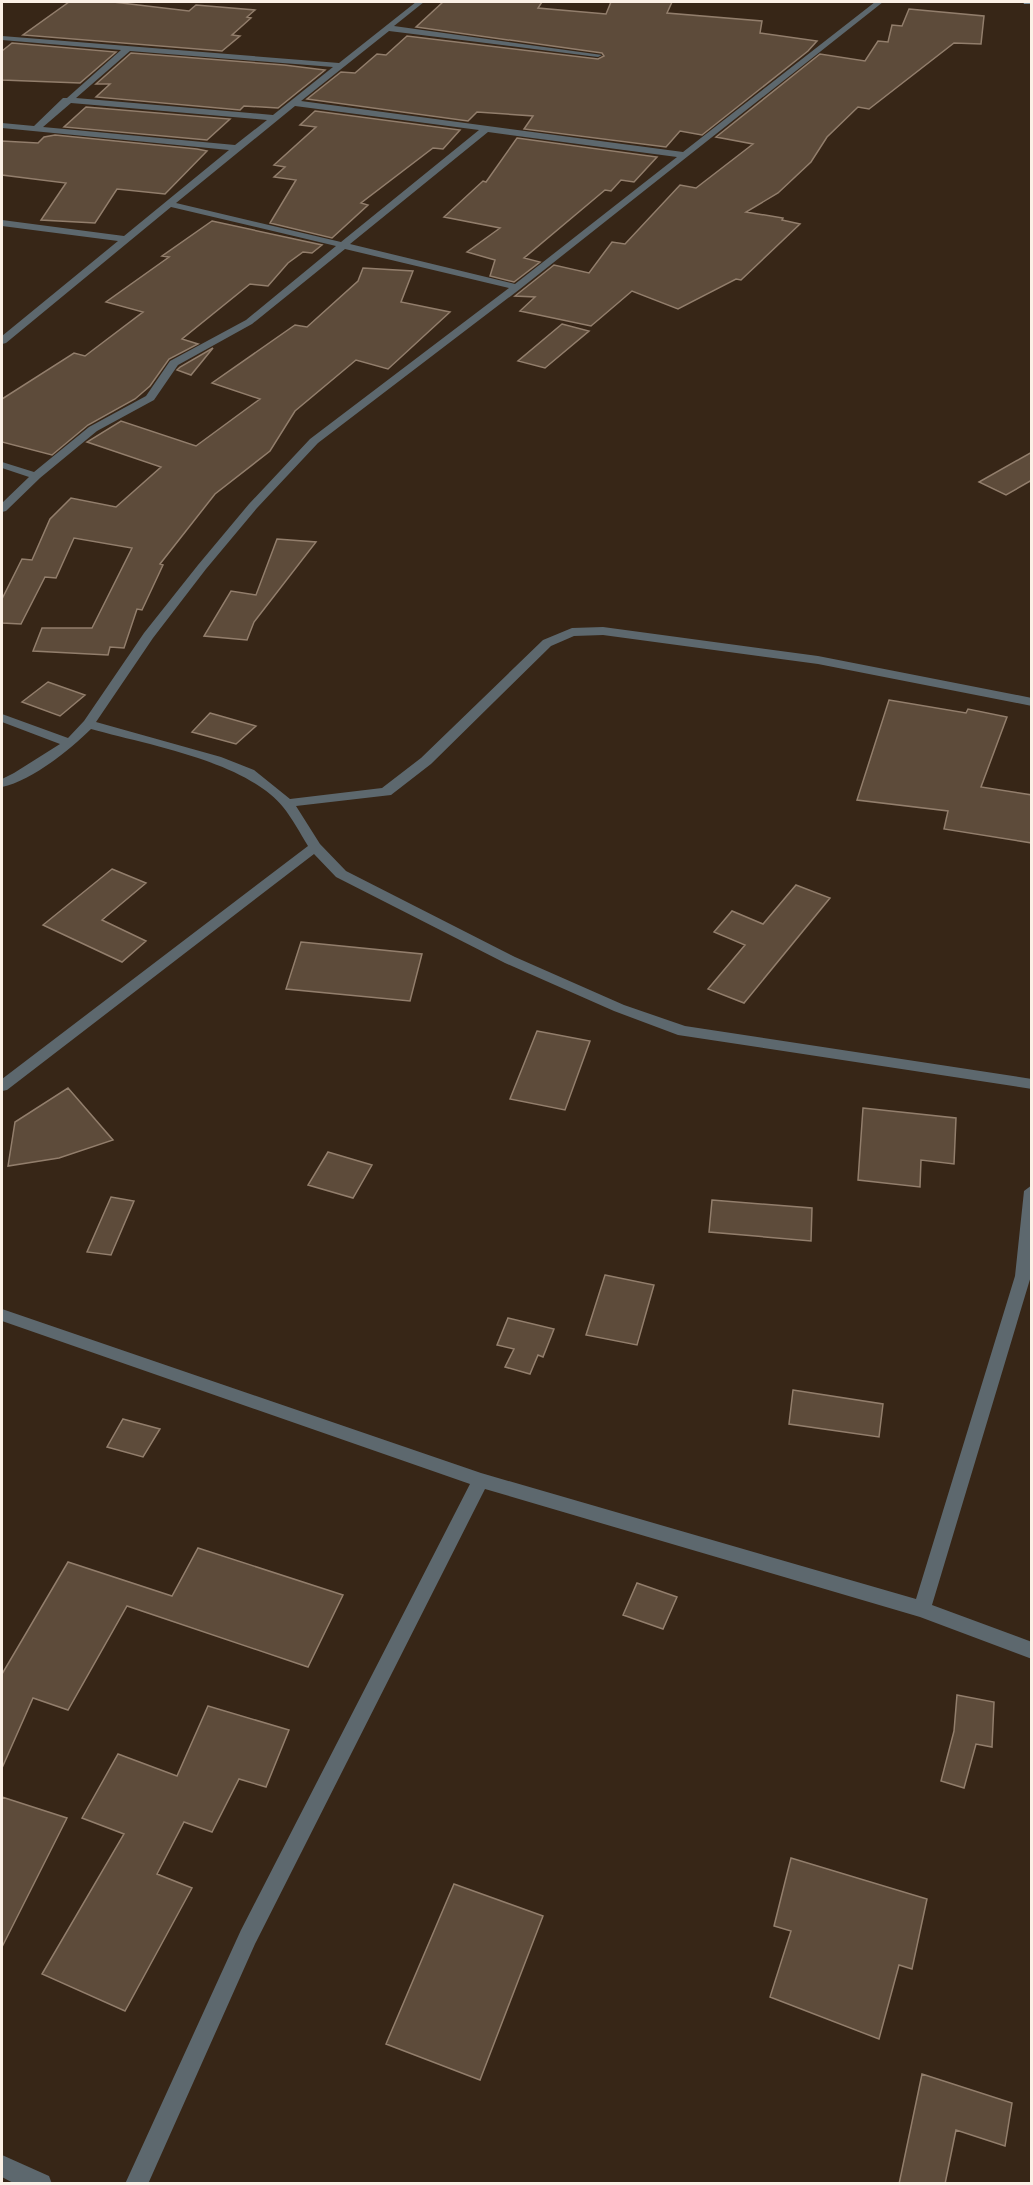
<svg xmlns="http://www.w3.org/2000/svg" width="1033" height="2185" font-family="'Noto Sans',sans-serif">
<rect width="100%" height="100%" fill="#372617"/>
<path fill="#5d4b3a" stroke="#927e6c" stroke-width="1.5" d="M69,2H113L189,11L196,5L255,10L247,17L251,18L232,35L240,36L222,51L23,35Z
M443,2H542L538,8L606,14L611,2H672L667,13L762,21L760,33L817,41L808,51L702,135L680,131L666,147L524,129L533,116L477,112L468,121L307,99L341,72L355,73L377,54L386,55L407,36L598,59L604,56L602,53L416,27Z
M909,9L984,16L981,44L954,43L869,109L858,107L827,137L811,162L778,193L746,212L783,218L782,220L800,224L741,280L736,279L678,309L632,291L591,326L520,311L535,297L515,296L554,265L589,273L612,242L625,244L680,185L696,188L753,144L716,137L820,54L865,61L878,41L888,42L892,25L902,26Z
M12,43L116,52L80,83L2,80V51Z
M131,53L284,65L325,70L278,108L244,106L240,110L96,97L110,84H96Z
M86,107L230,119L207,140L64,127Z
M315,111L460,130L443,149L433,148L361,203L368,205L332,238L270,223L296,180L274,177L285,167L274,165L316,127L300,125Z
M55,135L197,149L207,151L165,194L117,189L95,223L41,220L66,183L2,175V141L38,143L44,137Z
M517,138L657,157L634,182L621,180L611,191L605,190L524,258L540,262L514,282L490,276L495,260L467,252L500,228L444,217L483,181L486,182Z
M212,221L322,245L312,253L303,252L288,263L268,286L250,284L182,339L198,344L169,359L150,386L135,399L88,425L52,455L2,442V399L74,353L85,356L143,312L106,302L169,257L162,256Z
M363,268L413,271L401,302L450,312L388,369L356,360L295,411L270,451L215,494L160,564L163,565L142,610L137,609L124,648L110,647L108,655L33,651L42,628H92L132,548L74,538L56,578L45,577L21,624L2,623V599L22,559L32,560L50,519L71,498L116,507L161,467L87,442L121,421L196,446L260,399L212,383L295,325L307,327L358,281Z
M562,324L589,331L545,368L518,361Z
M213,348L191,375L177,370L180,367Z
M1032,452V480L1006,495L979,482Z
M277,539L316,542L254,622L247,640L204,636L231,591L256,595Z
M48,682L85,695L60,716L22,702Z
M889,700L966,713L968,709L1007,717L981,787L1032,795V843L944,829L948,811L857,800Z
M210,713L256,726L236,744L192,732Z
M112,869L146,883L102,920L146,941L122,962L43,925Z
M796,885L830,898L744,1003L708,989L745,945L714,932L732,911L763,924Z
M301,942L422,954L410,1001L286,989Z
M537,1031L590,1041L565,1110L510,1099Z
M68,1088L113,1140L59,1158L8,1166L15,1122Z
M863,1108L956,1118L954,1164L921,1160L920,1187L858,1180Z
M328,1152L372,1165L353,1198L308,1185Z
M111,1197L134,1201L111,1255L87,1252Z
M712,1200L812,1208L811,1241L709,1232Z
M605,1275L654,1285L637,1345L586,1335Z
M508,1318L554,1329L543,1357L538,1355L530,1374L505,1367L514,1349L497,1345Z
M793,1390L883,1404L879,1437L789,1424Z
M123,1419L160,1429L143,1457L107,1447Z
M198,1548L343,1595L308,1667L127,1606L68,1710L33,1698L2,1768V1674L68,1562L172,1596Z
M637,1583L677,1597L663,1629L623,1615Z
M957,1695L994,1702L992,1747L976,1744L964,1788L941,1781L954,1731Z
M208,1706L289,1730L266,1787L239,1779L212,1832L184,1822L157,1874L192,1888L125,2011L42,1974L124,1834L82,1818L118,1754L177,1776Z
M2,1797L67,1818L2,1947Z
M791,1858L927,1899L912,1969L899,1965L879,2039L770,1997L791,1931L774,1926Z
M454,1884L543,1916L480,2080L386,2044Z
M922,2074L1012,2103L1005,2146L956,2130L945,2184H899Z"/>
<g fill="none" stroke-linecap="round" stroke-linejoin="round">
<path fill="#5d686e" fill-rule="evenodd" d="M416,2H424L394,26L602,55L598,57L389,31L301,101L683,152L875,2H883L520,289L318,443L257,508L206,569L153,638L96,722L221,757L254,770L290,799L382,788L421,758L543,640L572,628L603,627L818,656L1032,698V706L818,664L603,635L574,636L551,646L431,764L391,795L296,806L320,844L346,871L515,957L624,1005L685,1026L1032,1079V1089L678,1035L614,1011L505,963L336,877L314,854L7,1090L2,1091V1079L308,846C300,833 292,818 283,807C245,761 148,745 91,729C70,750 31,781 2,787V779L14,773L60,744L2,722V714L68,738L84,721L144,633L198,565L249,504L310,439L509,288L345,249L252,324L178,365L154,400L97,431L40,478L6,511L2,512V503L29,477L2,468V462L34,472L89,427L146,396L170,361L246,320L336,246L171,207L6,343L2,344V336L118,241L2,226V220L124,236L229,150L2,128V123L34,126L63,98H67L121,50L2,40V36L339,63ZM130,51L333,67L273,115L76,98ZM71,103L267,120L235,145L43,127ZM295,106L479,130L341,242L176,203ZM488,132L677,157L515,284L350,244Z
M1032,1185L1031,1276L932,1605L1032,1642V1659L920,1617L485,1489L255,1944L148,2184H125L241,1930L470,1484L2,1321V1309L481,1473L916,1599L1015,1276L1024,1191Z
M2,2155L49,2176L52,2184H15L2,2177Z"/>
<path fill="#798a94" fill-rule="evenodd" d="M1023,2H1032V4H1024Z"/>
</g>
<rect width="1033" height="2185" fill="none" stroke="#fbf0e6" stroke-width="6"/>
</svg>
